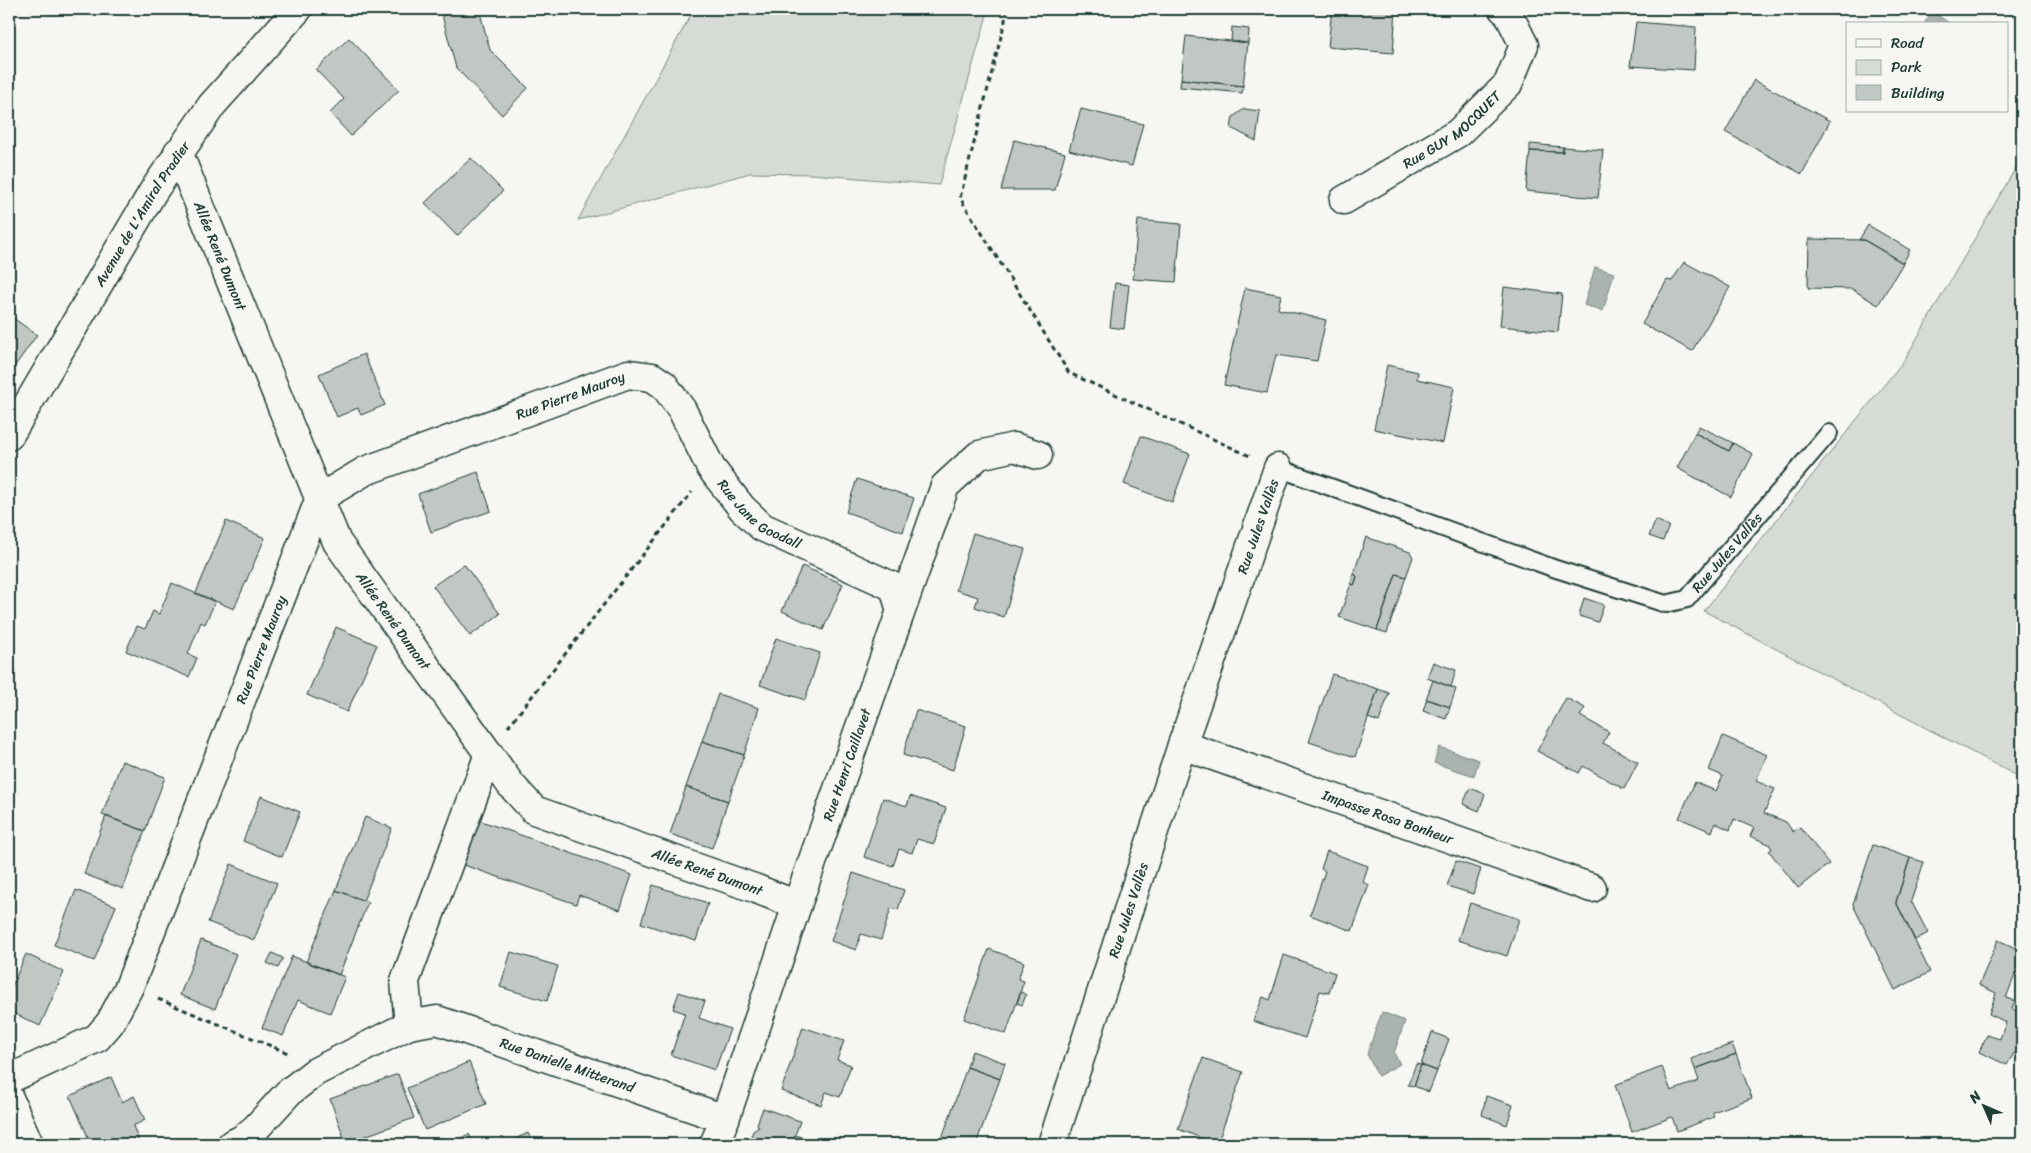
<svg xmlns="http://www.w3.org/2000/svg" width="2031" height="1153" font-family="Sriracha,sans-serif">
<rect width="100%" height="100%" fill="#f6f6f2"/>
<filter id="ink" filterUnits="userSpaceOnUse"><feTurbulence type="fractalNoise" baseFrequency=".02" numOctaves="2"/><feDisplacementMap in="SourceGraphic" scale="10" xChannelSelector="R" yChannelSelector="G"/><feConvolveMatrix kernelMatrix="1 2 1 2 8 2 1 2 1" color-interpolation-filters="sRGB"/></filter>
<g filter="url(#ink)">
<path fill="#d6dbd6" stroke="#7a8c85" d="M694,9H987V15L939,185L811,174L750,173L578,220Z
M2022,157V772L2019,777L1704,611L1905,359Z"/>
<path fill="#aab3ae" stroke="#72847d" d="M1932,12L1951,24H1924Z
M1595,267L1614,273L1603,311L1584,305Z
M1439,747L1479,760L1474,776L1434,763Z
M1382,1012L1405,1021L1394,1053L1400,1064L1378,1076L1367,1054Z"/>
<path fill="#c1c8c3" stroke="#1f3d34" d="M465,9H479L490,50L528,88L502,115L456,68L442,15Z
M1332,9H1396L1393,53L1328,47Z
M1636,22L1696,27L1694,70L1630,66Z
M1232,27L1249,29L1248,43L1231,41Z
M1186,36L1248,43L1243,86L1181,79Z
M349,38L399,90L351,136L330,113L344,99L316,70Z
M1181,79L1243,86L1242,93L1180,87Z
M1754,80L1830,121L1802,174L1725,132Z
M1081,109L1143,124L1132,166L1069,150Z
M1244,109L1260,111L1256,141L1231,128L1233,117Z
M1014,140L1065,153L1055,190H1001Z
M1530,144L1563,147V152L1530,151Z
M1563,147L1603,150L1598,198L1526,191L1530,151L1563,152Z
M471,158L503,191L457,236L425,203Z
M1138,220L1181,224L1176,282L1133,279Z
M1868,225L1910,250L1903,263L1864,240H1859Z
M1809,239L1864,240L1903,263L1878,305L1852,289L1808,288Z
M1684,262L1730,287L1692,351L1642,324L1667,280L1672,281Z
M1115,283L1129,285L1124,329L1110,327Z
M1504,287L1562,294L1558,332L1500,326Z
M1245,288L1281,295L1278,309L1326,320L1317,361L1276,355L1267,393L1224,385Z
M9,315L37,335L9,374Z
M364,354L385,405L361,415L358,408L337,417L319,374Z
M1387,365L1418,372L1417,379L1454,387L1443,443L1374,429Z
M1699,426L1733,443L1729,451L1695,433Z
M1695,433L1729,451L1733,443L1753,454L1731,497L1677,468Z
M1141,436L1190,454L1172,502L1124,484Z
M478,472L491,511L431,532L418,494Z
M857,479L914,498L903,532L846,512Z
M1656,520L1669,526L1663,541L1649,536Z
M226,521L265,538L234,609L196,593Z
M973,533L1025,549L1004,617L975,607L978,597L956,590Z
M1366,537L1410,552L1413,557L1406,577L1396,574L1377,630L1339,617L1351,584L1354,585L1357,577L1354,573Z
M464,564L500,614L470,636L433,586Z
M802,566L843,584L823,630L782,611Z
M1354,573L1357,577L1354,585L1351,584Z
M1396,574L1406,577L1387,633L1377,630Z
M172,583L215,602L205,624L201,622L188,654L197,658L189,677L126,651L137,626L145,629L153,611L159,614Z
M1584,598L1604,605L1598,622L1579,616Z
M336,627L377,645L347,712L307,695Z
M776,638L820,653L805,700L760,685Z
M1433,662L1456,670L1451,687L1427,678Z
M1332,674L1378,689L1355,757L1309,742Z
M1433,680L1456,689L1450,707L1426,699Z
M1378,689L1389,693L1379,722L1368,718Z
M718,694L759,708L744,755L702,741Z
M1566,698L1585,708L1580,716L1609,732L1603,743L1638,762L1624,789L1583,766L1579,773L1537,751Z
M1427,699L1450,707L1446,719L1423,711Z
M916,710L966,726L953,770L903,755Z
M1723,736L1767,755L1756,781L1775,789L1764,813L1786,822L1793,832L1800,827L1829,864L1798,888L1769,851L1772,849L1769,844L1750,836L1754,828L1734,819L1730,830L1715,823L1712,832L1679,818L1695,782L1716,791L1723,776L1709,770Z
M702,741L744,755L728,801L686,787Z
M122,761L165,777L145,831L102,815Z
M686,787L728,801L712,848L670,834Z
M1470,788L1485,794L1479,811L1463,804Z
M261,796L300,812L282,857L243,841Z
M910,796L946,808L934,844L917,839L912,853L899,849L893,866L864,857L883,798L907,806Z
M106,816L145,831L123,889L84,874Z
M365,817L392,828L363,901L336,890Z
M473,818L632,875L620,910L579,895L576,904L458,863Z
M1873,845L1910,858L1896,902L1930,972L1895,990L1853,905Z
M1327,851L1368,866L1363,882L1369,885L1352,931L1310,915L1325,871L1321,869Z
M1910,858L1924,862L1911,901L1928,933L1915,940L1896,902Z
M1456,861L1481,869L1473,894L1447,886Z
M231,864L277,883L254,940L208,922Z
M853,873L904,890L898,910L891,908L881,940L861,934L856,950L831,941Z
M653,885L708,903L696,941L641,923Z
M76,890L116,906L94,961L54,945Z
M336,890L368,902L339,975L306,962Z
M1470,903L1519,919L1507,956L1458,940Z
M201,940L236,954L215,1009L180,995Z
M1998,940L2022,951V957L2006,998L2015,1001L2012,1009L2022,1013V1056L2014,1053L2007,1065L1979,1052L1987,1035L2000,1039L2006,1022L1989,1014L1996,993L1979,985Z
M989,949L1024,962L1018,979L1024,981L1006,1034L964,1019Z
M511,952L558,966L547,1001L500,987Z
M272,953L283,958L278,968L267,963Z
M26,954L64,972L40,1026L9,1011V993Z
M1284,955L1335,973L1329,993L1320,991L1305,1038L1253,1021L1263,997L1270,1000Z
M292,956L345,977L330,1013L298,1000L283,1036L262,1028Z
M679,992L705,1001L699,1018L730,1029L715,1070L671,1055L685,1013L673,1009Z
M1021,992L1026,995L1022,1005L1017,1003Z
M803,1027L844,1041L837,1060L851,1065L840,1097L826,1092L821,1105L781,1091Z
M1432,1032L1449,1039L1437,1071L1421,1065Z
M1732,1044L1736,1054L1695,1069L1691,1059Z
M972,1051L1005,1063L1000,1079L967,1067Z
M1736,1054L1752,1098L1713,1112L1714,1117L1677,1131L1672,1117L1632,1132L1615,1085L1662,1067L1671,1091L1699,1081L1695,1069Z
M1203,1058L1243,1072L1217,1144L1178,1129Z
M469,1062L486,1104L425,1130L407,1088Z
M1416,1064L1421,1065L1414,1086L1408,1085Z
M1421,1065L1437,1071L1429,1092L1414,1086Z
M967,1067L1000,1079L976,1144H940Z
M398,1074L414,1118L346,1143L330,1099Z
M111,1077L122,1102L134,1096L145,1120L133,1126L140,1144H91L70,1096Z
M1486,1096L1513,1105L1507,1125L1482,1115Z
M763,1108L800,1121L792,1144H748L753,1131L759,1127L757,1124Z
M528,1133L534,1144H504Z
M469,1134L474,1144H448Z
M795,1135L812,1141L811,1144H792Z"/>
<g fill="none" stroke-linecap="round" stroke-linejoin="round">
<defs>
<g id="lane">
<path id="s1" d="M1278,468L1553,568L1666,604L1687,599L1829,433"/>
</g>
<g id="street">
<path id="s2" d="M178,152L337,542L511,785L534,810L754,888L797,905"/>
<path id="s3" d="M1344,200L1458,133L1508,84L1524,45L1508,13L1503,9"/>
<path id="s4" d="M9,436L154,190L212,105L298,9"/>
<path id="s5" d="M1182,745L1592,888"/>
<path d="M409,1025L405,981L489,754"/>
<path id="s6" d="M9,1079L97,1038L110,1023L129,987L320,498L365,471L628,374L652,377L664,385L682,410L711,468L742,508L762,527L894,587L900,608"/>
<path d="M9,1098L29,1144"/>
<path id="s7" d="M232,1144L241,1140L256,1128L288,1093L315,1072L409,1025L437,1020L725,1119"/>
<path id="s8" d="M714,1144L725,1119L797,905L945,486L979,455L1014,447L1038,455"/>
<path id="s9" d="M1052,1144L1182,745L1278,468"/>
</g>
</defs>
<use href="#lane" stroke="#1f3d34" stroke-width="20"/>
<use href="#street" stroke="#1f3d34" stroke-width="31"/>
<path stroke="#1f3d34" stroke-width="3" stroke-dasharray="5 4" stroke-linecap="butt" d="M1006,9L1005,21L960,198L1069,373L1250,456
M508,727L692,492
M158,999L288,1053"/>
<use href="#lane" stroke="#f6f6f2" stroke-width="16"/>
<use href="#street" stroke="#f6f6f2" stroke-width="28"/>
</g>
</g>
<g text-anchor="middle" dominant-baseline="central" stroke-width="5" stroke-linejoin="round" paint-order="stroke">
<g font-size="14" fill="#1f3d34" stroke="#f6f6f2">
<text stroke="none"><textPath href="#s3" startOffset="129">Rue GUY MOCQUET</textPath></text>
<text stroke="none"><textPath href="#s4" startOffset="259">Avenue de L'Amiral Pradier</textPath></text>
<text stroke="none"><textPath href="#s2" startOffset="112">Allée René Dumont</textPath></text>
<text stroke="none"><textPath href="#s6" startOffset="954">Rue Pierre Mauroy</textPath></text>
<text stroke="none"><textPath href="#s6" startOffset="1218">Rue Jane Goodall</textPath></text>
<text stroke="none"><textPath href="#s9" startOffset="651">Rue Jules Vallès</textPath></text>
<text stroke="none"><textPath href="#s1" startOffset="494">Rue Jules Vallès</textPath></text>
<text stroke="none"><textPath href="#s2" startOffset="518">Allée René Dumont</textPath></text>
<text stroke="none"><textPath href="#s6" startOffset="520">Rue Pierre Mauroy</textPath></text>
<text stroke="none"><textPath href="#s8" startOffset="402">Rue Henri Caillavet</textPath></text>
<text stroke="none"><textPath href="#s5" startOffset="218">Impasse Rosa Bonheur</textPath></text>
<text stroke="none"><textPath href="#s2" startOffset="938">Allée René Dumont</textPath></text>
<text stroke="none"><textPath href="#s9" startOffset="246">Rue Jules Vallès</textPath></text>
<text stroke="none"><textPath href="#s7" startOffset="382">Rue Danielle Mitterand</textPath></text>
</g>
</g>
<rect width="2031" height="1153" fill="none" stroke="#f6f6f2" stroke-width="30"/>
<rect x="15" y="15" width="2001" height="1123" fill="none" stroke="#1f3d34" stroke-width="2" filter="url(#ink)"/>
<rect x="1846" y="22" width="162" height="90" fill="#f6f6f2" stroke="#a0aca6"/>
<rect x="1856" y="39" width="25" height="8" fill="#f6f6f2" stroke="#a0aca6"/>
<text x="1891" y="48" font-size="15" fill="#1f3d34">Road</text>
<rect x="1856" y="60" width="25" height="15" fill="#d6dbd6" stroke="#a0aca6"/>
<text x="1891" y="72" font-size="15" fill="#1f3d34">Park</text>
<rect x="1856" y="85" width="25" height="15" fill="#c1c8c3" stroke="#a0aca6"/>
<text x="1891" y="98" font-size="15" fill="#1f3d34">Building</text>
<g transform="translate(1984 1106) rotate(315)" stroke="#f6f6f2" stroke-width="4" paint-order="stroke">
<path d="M0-4L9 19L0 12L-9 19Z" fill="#1f3d34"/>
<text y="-8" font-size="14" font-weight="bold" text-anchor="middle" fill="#1f3d34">N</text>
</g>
</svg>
